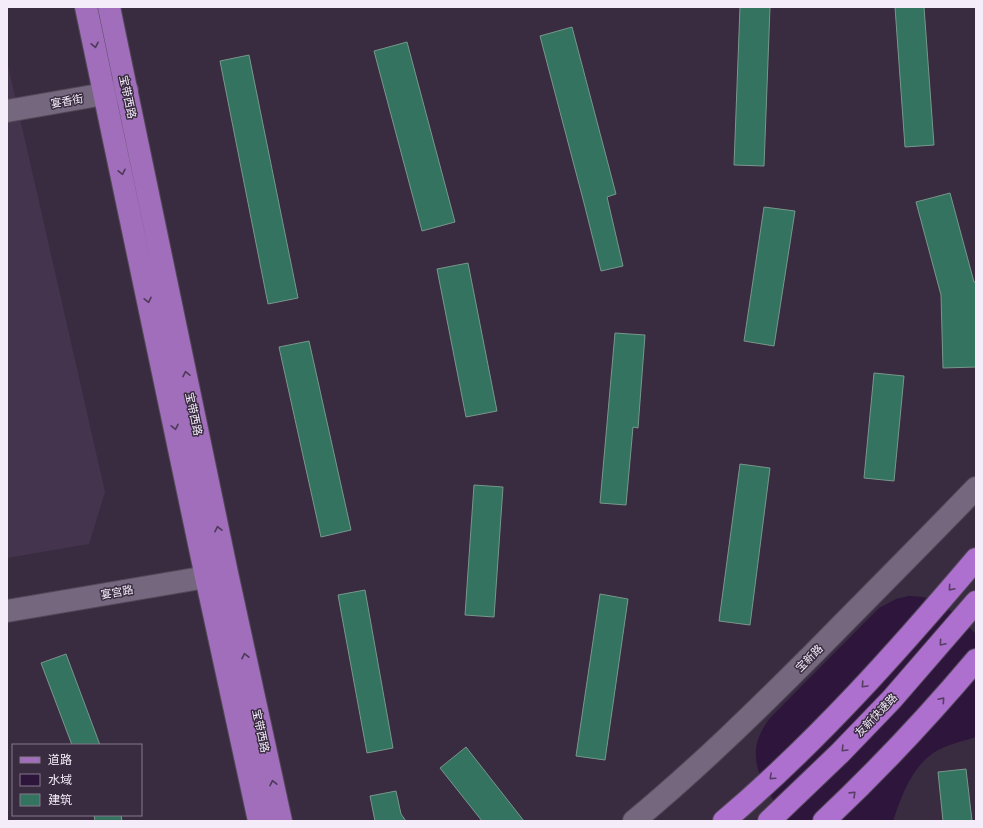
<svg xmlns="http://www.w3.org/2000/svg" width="983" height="828" font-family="'Libre Baskerville','Noto Sans SC',serif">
<rect width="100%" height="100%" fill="#392c40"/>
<path fill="#44344d" d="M7,61L105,492L89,544L7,558Z"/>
<path fill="#2e153b" d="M908,596C939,595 955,614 976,634V737C963,741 950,744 938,750C912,765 902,795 893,821H787C765,786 739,758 770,718L879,608L896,599Z"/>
<path fill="#337360" stroke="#78978c" d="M740,7H770L764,166L734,165Z
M895,7H924L934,145L905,147Z
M572,27L616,194L607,197L623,266L601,271L584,203L540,36Z
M407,42L455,222L422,231L374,51Z
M249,55L298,298L268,304L220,61Z
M950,193L974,282H976V367L943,368L941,295L916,202Z
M764,207L795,211L774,346L744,341Z
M468,263L497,411L466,417L437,269Z
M615,333L645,335L638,428L633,427L626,505L600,503Z
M309,341L351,530L321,537L279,347Z
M874,373L904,376L894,481L864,478Z
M740,464L770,468L750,625L719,621Z
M474,485L503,487L494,617L465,615Z
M365,590L393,748L367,753L338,595Z
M600,594L628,599L605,760L576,756Z
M66,654L100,745H72L41,663Z
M466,747L524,821H482L440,768Z
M966,769L972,821H943L938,772Z
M396,791L401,814L406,821H375L370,796Z
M94,815H121L122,821H95Z"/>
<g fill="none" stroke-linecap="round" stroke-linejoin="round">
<defs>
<path id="minor" d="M7,111L127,90"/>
<path id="tertiary" d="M7,611L224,574
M634,821C698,768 757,710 815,652C869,597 923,543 976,488"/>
<path id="primary" d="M86,7L206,577L259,821
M109,7L227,573L281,821"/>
<path id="trunk" d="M724,821C816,743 898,651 976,559
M769,821L840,753L892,699L976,602
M824,821C878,770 928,717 976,660"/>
</defs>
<use href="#minor" stroke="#534859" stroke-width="24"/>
<use href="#tertiary" stroke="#534859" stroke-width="24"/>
<use href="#primary" stroke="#534859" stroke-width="24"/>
<use href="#trunk" stroke="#534859" stroke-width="24"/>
<use href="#minor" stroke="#75677e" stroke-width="22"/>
<use href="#tertiary" stroke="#75677e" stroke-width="22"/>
<use href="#primary" stroke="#a06ebb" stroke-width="22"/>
<use href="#trunk" stroke="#ae70cf" stroke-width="22"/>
</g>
<defs><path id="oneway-chevron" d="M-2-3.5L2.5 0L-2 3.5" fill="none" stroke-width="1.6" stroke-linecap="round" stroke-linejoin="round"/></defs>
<g stroke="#4e3959">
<use href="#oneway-chevron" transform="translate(95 45) rotate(78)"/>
<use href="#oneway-chevron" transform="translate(122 172) rotate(78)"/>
<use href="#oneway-chevron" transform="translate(148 300) rotate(78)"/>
<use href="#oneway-chevron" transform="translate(186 374) rotate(-102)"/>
<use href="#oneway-chevron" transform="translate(175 427) rotate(78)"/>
<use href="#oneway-chevron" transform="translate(218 529) rotate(-102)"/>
<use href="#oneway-chevron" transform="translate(245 656) rotate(-102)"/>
<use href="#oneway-chevron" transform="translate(273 783) rotate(-102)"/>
</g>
<g stroke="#563d64">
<use href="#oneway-chevron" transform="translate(951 588) rotate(131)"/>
<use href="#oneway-chevron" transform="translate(942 643) rotate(130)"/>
<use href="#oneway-chevron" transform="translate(864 685) rotate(133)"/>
<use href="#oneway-chevron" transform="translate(942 700) rotate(-49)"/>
<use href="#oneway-chevron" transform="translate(844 749) rotate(134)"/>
<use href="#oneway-chevron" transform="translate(772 777) rotate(138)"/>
<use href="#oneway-chevron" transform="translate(853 794) rotate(-44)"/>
</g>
<g text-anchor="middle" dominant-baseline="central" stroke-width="3" stroke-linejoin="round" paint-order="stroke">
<g font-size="11" fill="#f4ecf9" stroke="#392c40">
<text transform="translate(128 97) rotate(78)">宝带西路</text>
<text transform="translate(67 101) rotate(-10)">宴香街</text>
<text transform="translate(194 414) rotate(78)">宝带西路</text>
<text transform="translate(117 592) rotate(-10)">宴宫路</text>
<text transform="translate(809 658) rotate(-45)">宝新路</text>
<text transform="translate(876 715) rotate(-46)">友新快速路</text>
<text transform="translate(261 731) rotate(78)">宝带西路</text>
</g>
</g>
<rect width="983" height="828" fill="none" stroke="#f4ecf9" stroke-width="16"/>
<rect x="12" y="744" width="130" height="72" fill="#392c40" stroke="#84798a"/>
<rect x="20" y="757" width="20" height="6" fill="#a06ebb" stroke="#84798a"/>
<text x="48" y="764" font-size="12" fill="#f4ecf9">道路</text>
<rect x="20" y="774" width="20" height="12" fill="#2e153b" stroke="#84798a"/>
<text x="48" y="784" font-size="12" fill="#f4ecf9">水域</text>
<rect x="20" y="794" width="20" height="12" fill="#337360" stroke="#84798a"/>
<text x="48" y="804" font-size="12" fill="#f4ecf9">建筑</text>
</svg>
